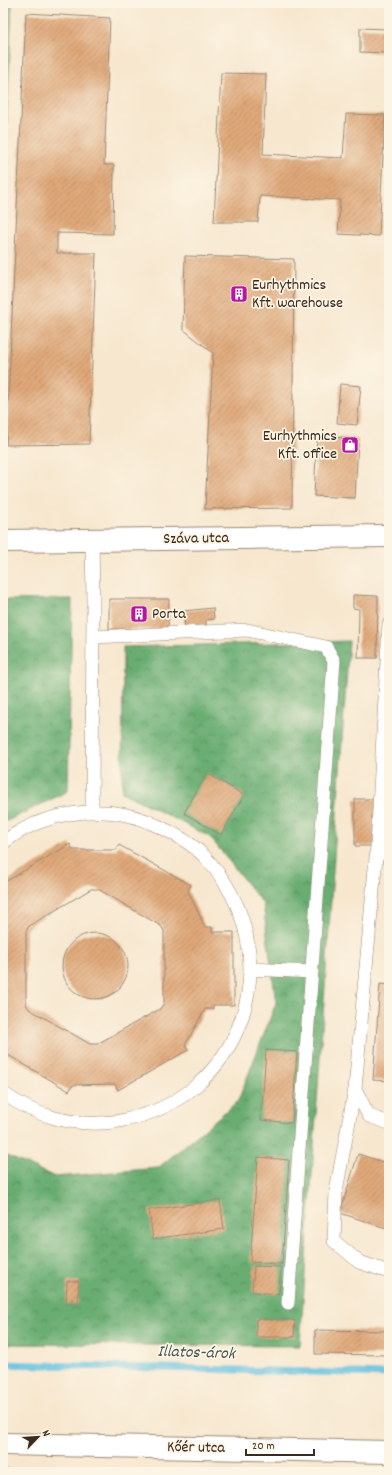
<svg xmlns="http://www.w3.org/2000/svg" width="392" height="1475" font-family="Dekko,sans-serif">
<defs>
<pattern id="forest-crowns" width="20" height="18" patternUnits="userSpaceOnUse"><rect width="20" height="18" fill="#69ad72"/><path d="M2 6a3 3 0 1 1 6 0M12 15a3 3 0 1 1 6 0" fill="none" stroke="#588d5d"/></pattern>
<pattern id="building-hatch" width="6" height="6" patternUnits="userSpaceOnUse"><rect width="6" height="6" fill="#e0a97a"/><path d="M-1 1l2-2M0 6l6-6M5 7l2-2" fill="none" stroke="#b78a63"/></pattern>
</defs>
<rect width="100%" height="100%" fill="#fcf5e5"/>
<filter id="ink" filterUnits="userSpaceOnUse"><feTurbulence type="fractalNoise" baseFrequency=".025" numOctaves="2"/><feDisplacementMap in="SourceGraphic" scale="8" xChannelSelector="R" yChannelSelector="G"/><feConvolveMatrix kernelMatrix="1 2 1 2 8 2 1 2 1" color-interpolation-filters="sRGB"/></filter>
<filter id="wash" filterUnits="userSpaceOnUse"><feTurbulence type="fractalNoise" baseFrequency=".012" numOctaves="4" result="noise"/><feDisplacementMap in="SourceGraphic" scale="16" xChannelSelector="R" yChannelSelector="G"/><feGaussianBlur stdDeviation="0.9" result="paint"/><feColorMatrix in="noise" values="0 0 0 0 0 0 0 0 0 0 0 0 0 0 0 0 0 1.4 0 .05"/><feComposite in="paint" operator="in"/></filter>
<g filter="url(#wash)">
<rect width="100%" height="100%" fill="#f7e7cf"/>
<path fill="#82c985" stroke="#5e7a52" d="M3,3H12L3,208Z"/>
<path fill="url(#forest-crowns)" stroke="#526c48" d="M72,599L68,791L3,823V600Z
M349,641L300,1346L3,1344V1154L55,1177L158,1168L238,1101L276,1003L263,904L210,837L122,792L123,647Z"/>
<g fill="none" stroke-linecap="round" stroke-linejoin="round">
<path stroke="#61bfdf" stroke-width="7" d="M3,1364L389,1374"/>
</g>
<g id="blocks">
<path fill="url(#building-hatch)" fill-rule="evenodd" d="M26,13L110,18L104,165H114L113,234L57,233V253H96L89,444L6,445Z
M360,28L389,29V53L360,52Z
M221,73L266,74L263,154L343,158L346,114L385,115L379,236L338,234L340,200L260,196L258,222H214Z
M185,256L294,259L292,508L205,509L213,353L183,329Z
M340,384L361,386L357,425L337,423Z
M317,436L358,439L355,498L314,496Z
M353,595L378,596L377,658H358L359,609L353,608Z
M109,599H169L168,629H109Z
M213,608L214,619L206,620V625L185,627L183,611Z
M207,773L244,795L221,835L184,813Z
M355,799H389V846H355Z
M70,844L73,850H116L119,845L191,885L188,891L205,927H212V932H234V1005H213V1009H205L185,1045L188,1050L118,1090L115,1084L73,1085L69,1091L3,1052V883ZM91,889H98L161,926L164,931V1003L160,1009L97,1044H90L29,1009L26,1004V931L29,926Z
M62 966a33 33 0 1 1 66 0a33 33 0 1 1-66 0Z
M380,984L389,985V1081L373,1080Z
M266,1050L297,1052L292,1123L261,1120Z
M358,1154L389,1164V1229L340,1213Z
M258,1157L289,1160L282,1264L250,1262Z
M220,1200L224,1229L153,1239L149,1210Z
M254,1266L281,1267L279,1294L252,1292Z
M67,1281H79L78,1304H66Z
M256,1319L295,1320L294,1337H256Z
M315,1330L389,1331V1355L315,1354Z"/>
</g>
</g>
<g filter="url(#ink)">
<use href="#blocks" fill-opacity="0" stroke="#998876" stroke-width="1"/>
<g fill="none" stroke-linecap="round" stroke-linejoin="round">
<defs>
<path id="service" d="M389,624L377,846L355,1089L369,1116L389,1123
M93,637L247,630L326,647L334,661L288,1303
M92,811L93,599L92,540
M377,839L389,858
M3,843C40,813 99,803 144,820C166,829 189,840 205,857C294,953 244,1104 113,1122C74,1127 34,1116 3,1093
M251,969L312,972
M355,1089L336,1191L334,1241L359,1262L389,1272"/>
<path id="minor" d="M3,541L389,536"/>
<path id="tertiary" d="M3,1444L389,1452"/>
</defs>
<use href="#service" stroke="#998876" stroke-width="14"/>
<use href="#minor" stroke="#998876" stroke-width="24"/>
<use href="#tertiary" stroke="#998876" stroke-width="24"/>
<path stroke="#998876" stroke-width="2.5" stroke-dasharray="1 3" stroke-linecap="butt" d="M3,1470L77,1472"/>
<use href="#service" stroke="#fff" stroke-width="13"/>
<use href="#minor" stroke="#fff" stroke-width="22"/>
<use href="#tertiary" stroke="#fff" stroke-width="22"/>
</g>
</g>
<defs>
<symbol id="building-square" viewBox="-11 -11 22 22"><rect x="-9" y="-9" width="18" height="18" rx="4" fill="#b5179e" stroke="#fcf5e5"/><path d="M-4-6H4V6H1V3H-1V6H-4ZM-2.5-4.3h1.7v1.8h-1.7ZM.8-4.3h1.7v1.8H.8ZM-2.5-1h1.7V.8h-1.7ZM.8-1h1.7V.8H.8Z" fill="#fff"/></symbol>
<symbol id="shop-square" viewBox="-11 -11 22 22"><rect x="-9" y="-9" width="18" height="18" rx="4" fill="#b5179e" stroke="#fcf5e5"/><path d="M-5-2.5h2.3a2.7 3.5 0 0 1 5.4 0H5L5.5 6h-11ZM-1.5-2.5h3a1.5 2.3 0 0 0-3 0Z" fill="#fff"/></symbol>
</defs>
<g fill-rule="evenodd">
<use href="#building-square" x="229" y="284" width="20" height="20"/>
<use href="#shop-square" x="340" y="435" width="20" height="20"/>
<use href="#building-square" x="129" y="604" width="20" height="20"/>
</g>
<g text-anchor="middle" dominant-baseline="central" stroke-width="3.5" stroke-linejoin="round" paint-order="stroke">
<g font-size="16" fill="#3b2a1e" stroke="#fcf5e5" text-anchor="start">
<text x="252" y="285">Eurhythmics<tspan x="252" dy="18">Kft. warehouse</tspan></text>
<text x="337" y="436" text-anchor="end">Eurhythmics<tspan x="337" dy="18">Kft. office</tspan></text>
<text x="152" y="614">Porta</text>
</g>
<g font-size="16" fill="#3b2a1e" stroke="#fcf5e5">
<text transform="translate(196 539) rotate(-1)">Száva utca</text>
<text transform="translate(196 1448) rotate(1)">Kőér utca</text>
</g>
<g font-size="17" font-style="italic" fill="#465758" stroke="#fcf5e5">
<text transform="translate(196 1354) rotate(2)">Illatos-árok</text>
</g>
</g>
<rect width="392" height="1475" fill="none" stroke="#fcf5e5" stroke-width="16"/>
<g transform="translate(38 1437) rotate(65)" stroke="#fcf5e5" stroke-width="3" paint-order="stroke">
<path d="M0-3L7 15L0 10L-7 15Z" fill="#3b2a1e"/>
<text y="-6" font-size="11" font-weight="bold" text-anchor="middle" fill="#3b2a1e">N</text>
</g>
<path d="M246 1449v6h68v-6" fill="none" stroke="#3b2a1e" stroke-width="2"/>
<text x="252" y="1449" font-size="12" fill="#3b2a1e" stroke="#fcf5e5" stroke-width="3" paint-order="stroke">20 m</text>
</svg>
